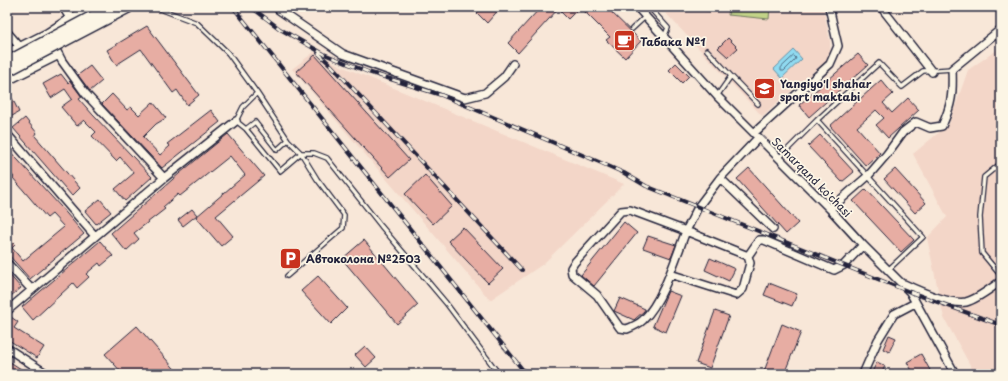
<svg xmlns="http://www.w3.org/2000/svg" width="1008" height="381" font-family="'Playpen Sans',sans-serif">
<rect width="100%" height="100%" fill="#f8e7d8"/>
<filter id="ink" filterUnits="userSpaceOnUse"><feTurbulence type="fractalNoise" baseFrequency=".025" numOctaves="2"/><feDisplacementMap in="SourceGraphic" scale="8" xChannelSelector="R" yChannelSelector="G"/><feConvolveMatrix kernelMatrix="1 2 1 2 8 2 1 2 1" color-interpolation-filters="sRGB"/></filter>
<g filter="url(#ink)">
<path fill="#f3d6c8" d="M660,7H823L830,41V51L826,61L762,116Z
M1001,47V374H975L944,318L927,238L947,217L913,154L949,124L968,70Z
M314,52L341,66L624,184L543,264L490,300L292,69Z"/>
<path fill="#c2d387" stroke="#727a61" d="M686,7H711L710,11L686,9Z
M729,7H770L769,19L728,15Z"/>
<path fill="#90dbf1" stroke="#6491a8" d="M794,50L802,59L782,78L774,69Z"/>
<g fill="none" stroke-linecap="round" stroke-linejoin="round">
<path stroke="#4e6c84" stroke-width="1" d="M794,56L796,58L795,60L784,71H781V68Z"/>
</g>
<path fill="#e7ada3" stroke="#22223b" d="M482,7H501L487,23L477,13Z
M541,7H602L606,11L608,9L641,41L625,58L606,40L610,37L580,7L568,19L558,9L518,53L508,43Z
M147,26L199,95L187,105L177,90L173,93L141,49L116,65L107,50Z
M728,38L738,48L728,57L718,48Z
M858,54L868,65L809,117L799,105Z
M315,55L409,160L390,177L296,72Z
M676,63L689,76L682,83L669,70Z
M90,66L102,81L90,91L78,75Z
M61,74L68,83L70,81L82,97L79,99L93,115L152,177L125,201L115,189L134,173L120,157L116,161L92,136L96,132L84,120L77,126L61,107L72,99L65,89L51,98L43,84Z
M881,80L893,94L883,103L892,113L908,98L919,110L888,138L876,125L884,118L876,110L857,127L880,153L866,166L830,126Z
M112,94L127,110L131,107L139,115L153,102L166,118L156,124L143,137L160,155L170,146L167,144L211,110L220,122L162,168L102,104Z
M12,98L19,112L7,119V101Z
M25,118L37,133L35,136L80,188L72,196L13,128Z
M228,134L264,176L216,216L233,236L221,246L196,217L245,175L230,156L180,196L178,194L163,207L165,209L134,233L139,239L126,251L111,233L180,173Z
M820,135L854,172L842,182L808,146Z
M7,148L61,207L84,234L30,279L7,253V237L15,245L12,248L23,261L64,227L52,214L47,218L13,178L14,177L7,169Z
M749,168L798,223L786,234L737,179Z
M895,169L926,203L915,213L884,179Z
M425,175L452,206L433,224L405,194Z
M866,189L914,240L901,252L853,201Z
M100,199L111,212L96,224L85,211Z
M192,209L197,215L183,226L178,220Z
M624,222L637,233L594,286L581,275Z
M463,227L503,269L488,283L448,241Z
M648,236L676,245L671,258L643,248Z
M364,240L418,305L397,324L342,259Z
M100,241L113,256L101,266L99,263L86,274L89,277L77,288L73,283L33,320L22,307Z
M710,258L735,269L729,281L705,270Z
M7,272L21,288L7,299Z
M318,276L347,308L331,324L301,291Z
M769,283L797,294L792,306L764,295Z
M668,291L681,296L666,332L653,326Z
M620,298L645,309L644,311L634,320L614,311Z
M715,311L729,316L710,368L696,363Z
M11,317L18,322L14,328L44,347L37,358L7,339V322Z
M782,324L801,332L784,374H763Z
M137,326L179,374H123L105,354Z
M889,335L896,338L889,352L883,349Z
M365,346L376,358L366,367L355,355Z
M921,354L931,372L928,374H914L907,362Z
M7,360L21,369L18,374H7Z
M877,362L885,366L881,374H871Z"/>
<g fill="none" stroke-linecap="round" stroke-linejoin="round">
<defs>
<path id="service" d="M155,7L197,23L228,53L257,93L288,140L301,153L317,179L344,215L343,228L287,276
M649,7L668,28L664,37
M632,29L645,17
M707,50L731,76L717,96
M731,76L758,104
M817,120L923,237L888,270
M246,129L236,121L243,107L257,93
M288,140L277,150L255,122L246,129L280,171L301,153H314L327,158L381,226L446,303L499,374
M779,158L817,120L879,63L902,87L923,71L952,69
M1001,163L984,177L980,217L982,253L1001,276"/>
<path id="minor" d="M63,7L70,18
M277,7L279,10L343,54L465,98L485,93L504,77L513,64
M637,7L717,96L830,209L863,245L910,292L955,374
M881,7L932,72
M7,32L20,47
M47,33L62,61L85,93L164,178
M7,53L47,33L70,18L95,7
M7,81L59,55
M754,133L830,64L838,46L829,7
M7,134L95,236
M720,178L773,229
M830,209L868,176L887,154L903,132L916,122L930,128L942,126C952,104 953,93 952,69L1001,29
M630,210L686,231C676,257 663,301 643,320C639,324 632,327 627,329L620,328L597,295L572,274L571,268L574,263L621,211Z
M748,256L759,240H764L834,270L844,265L863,245
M7,263L32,290
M670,274L736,295L743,289L750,263L748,256L686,231L698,207L720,178L758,138
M904,284C919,291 950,305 966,302C975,300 993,287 1001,281
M7,311L164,178L236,121
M7,348L47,374
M863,374L878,340L894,314L915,303"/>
</defs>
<use href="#service" stroke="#22223b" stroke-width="6"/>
<use href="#minor" stroke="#22223b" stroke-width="10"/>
<use href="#service" stroke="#fcf5e5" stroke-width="3.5"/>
<use href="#minor" stroke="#fcf5e5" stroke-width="7"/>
<defs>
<path id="rail" d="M233,7L526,374
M251,7L280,29L324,54L368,72L441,95L599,162L624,173L646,186L910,292L1001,325
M318,53L332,66L522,270"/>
</defs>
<use href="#rail" stroke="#22223b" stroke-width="4"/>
<use href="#rail" stroke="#fcf5e5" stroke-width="2.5" stroke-dasharray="8" stroke-linecap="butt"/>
<defs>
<path id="secondary-bridge" d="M7,62L110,7
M7,71L129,7"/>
</defs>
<use href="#secondary-bridge" stroke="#22223b" stroke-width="13" stroke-linecap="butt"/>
<use href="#secondary-bridge" stroke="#fcf5e5" stroke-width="10"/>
</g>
</g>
<defs>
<symbol id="cafe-square" viewBox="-11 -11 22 22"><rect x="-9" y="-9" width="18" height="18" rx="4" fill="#c8321e" stroke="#fcf5e5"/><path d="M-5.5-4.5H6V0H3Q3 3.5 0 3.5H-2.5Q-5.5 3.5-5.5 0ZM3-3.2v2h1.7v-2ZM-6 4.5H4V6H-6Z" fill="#fff"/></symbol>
<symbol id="school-square" viewBox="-11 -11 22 22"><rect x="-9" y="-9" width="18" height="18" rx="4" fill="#c8321e" stroke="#fcf5e5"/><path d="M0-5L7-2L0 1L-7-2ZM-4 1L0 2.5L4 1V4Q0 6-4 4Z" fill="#fff"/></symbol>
<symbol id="parking-square" viewBox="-11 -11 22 22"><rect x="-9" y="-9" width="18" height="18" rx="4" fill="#c8321e" stroke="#fcf5e5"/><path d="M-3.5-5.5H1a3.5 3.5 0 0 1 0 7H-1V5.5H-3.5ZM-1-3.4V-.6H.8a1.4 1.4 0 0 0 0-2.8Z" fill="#fff"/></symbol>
</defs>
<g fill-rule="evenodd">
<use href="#cafe-square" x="612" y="28" width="25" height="25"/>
<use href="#school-square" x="752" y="76" width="25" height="25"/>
<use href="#parking-square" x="278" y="246" width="25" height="25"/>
</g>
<g text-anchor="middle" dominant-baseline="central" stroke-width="3.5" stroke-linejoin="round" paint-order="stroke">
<g font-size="11" font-weight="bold" fill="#22223b" stroke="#fcf5e5" text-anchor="start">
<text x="640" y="41">Табака №1</text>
<text x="780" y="83">Yangiyo'l shahar<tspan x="780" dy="13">sport maktabi</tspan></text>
<text x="306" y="258">Автоколона №2503</text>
</g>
<g font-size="11" fill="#22223b" stroke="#fcf5e5">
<text transform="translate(812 177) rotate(45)">Samarqand ko'chasi</text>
</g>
</g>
<rect width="1008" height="381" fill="none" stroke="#fcf5e5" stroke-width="24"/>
<rect x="12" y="12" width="984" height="357" fill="none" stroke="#22223b" stroke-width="1.5" filter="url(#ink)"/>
</svg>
